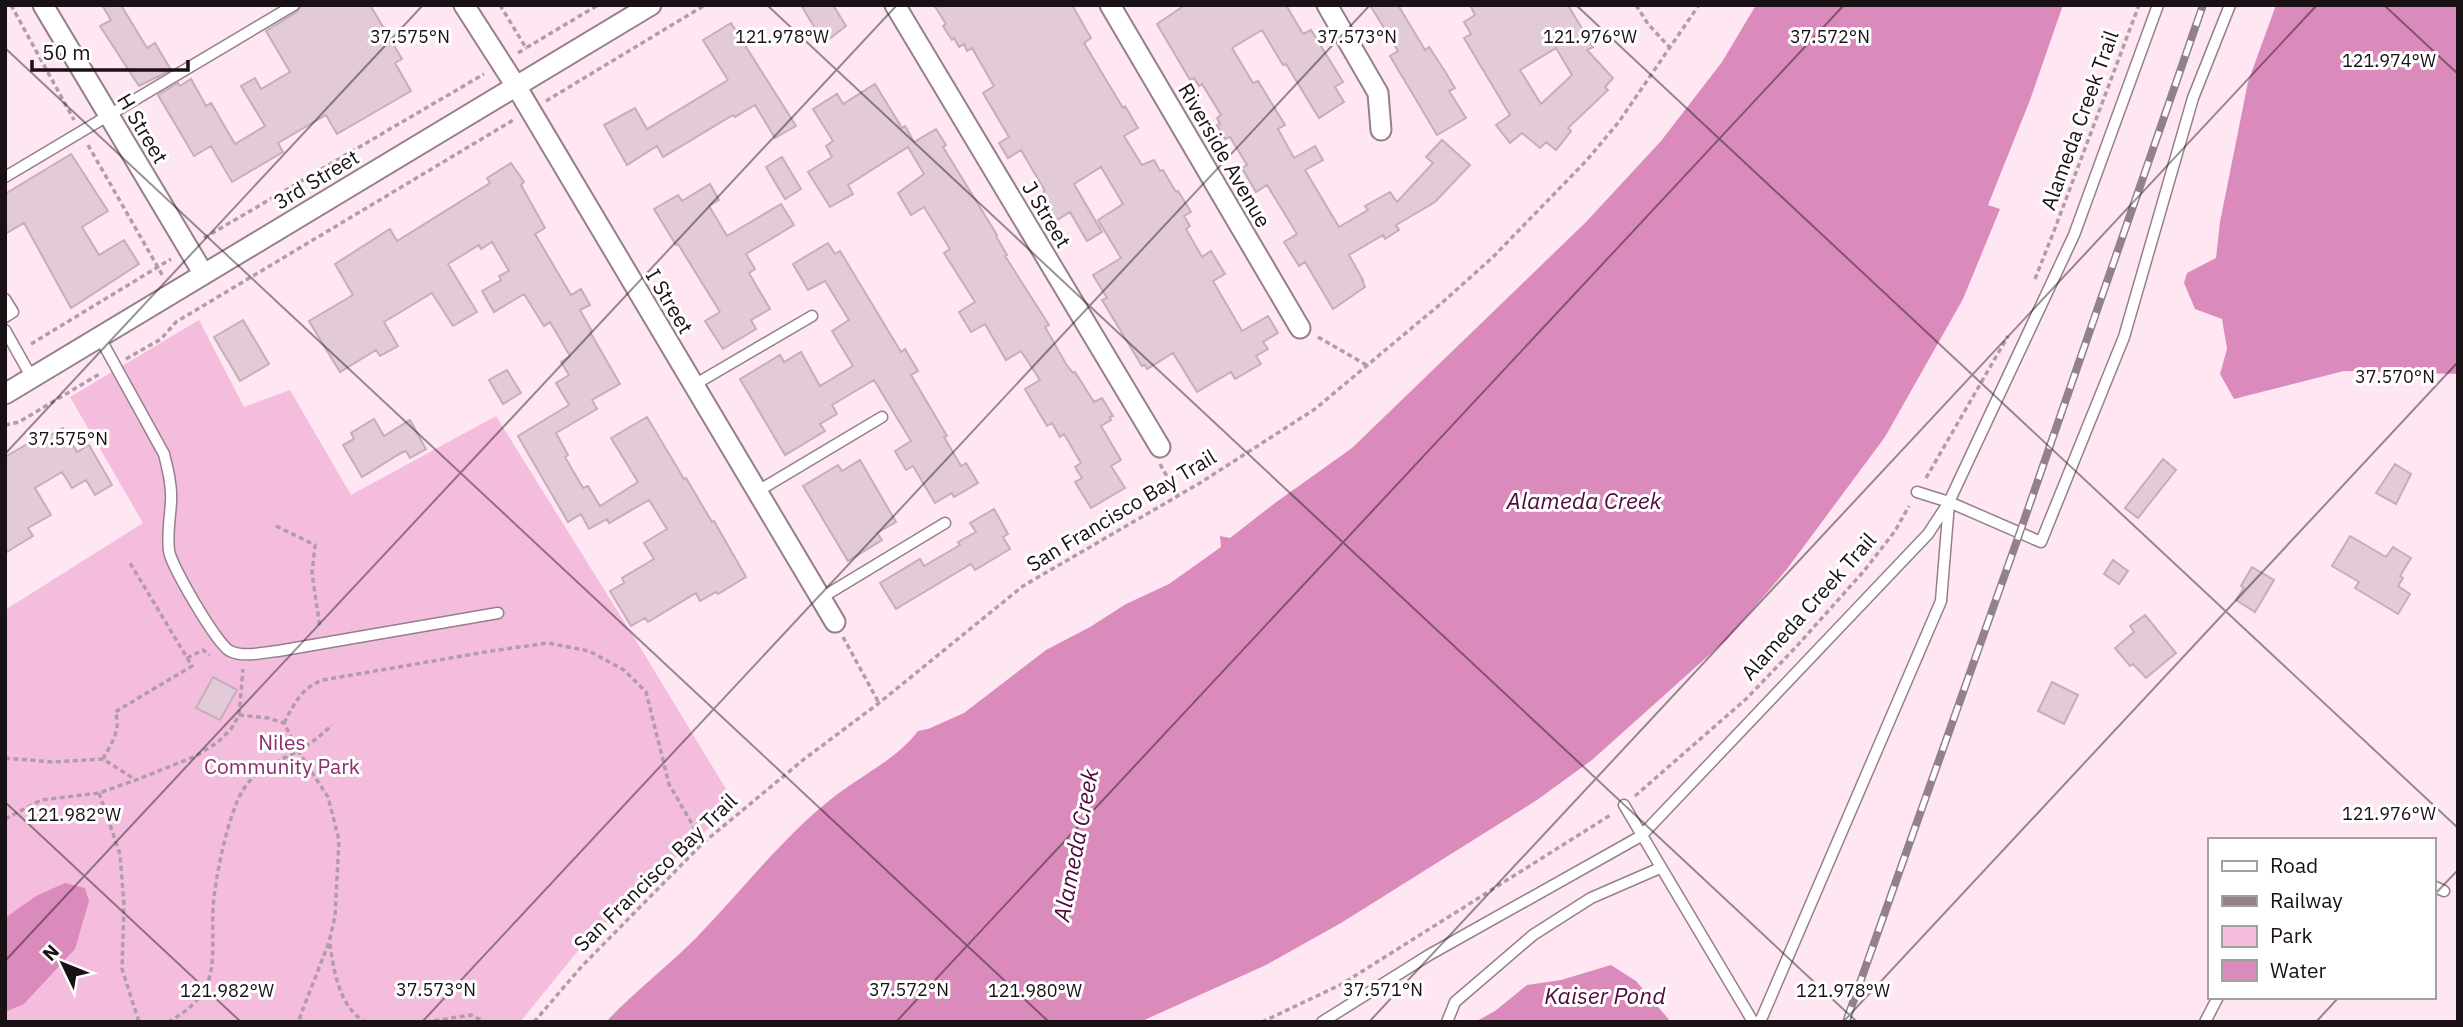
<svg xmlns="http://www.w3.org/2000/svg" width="2463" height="1027" font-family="'IBM Plex Sans',sans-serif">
<rect width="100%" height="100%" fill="#ffe6f3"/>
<path fill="#f5bddd" d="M199,320L244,407L290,390L351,495L496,416L640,647L735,804L586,941L520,1022H5V610L143,523L70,397Z"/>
<path fill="#db8bbb" d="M1756,5H2063L2030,100L1988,205L2000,209L1963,299L1885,437L1787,569L1727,639L1592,760L1537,800L1341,923L1266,965L1140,1022H606C634,992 667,967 696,938C741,892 780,840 830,800C859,776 895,761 918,731L928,729L964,713L1046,650L1090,627L1126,604L1169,584L1221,547L1220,536L1230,538L1275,503L1352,448L1586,222L1661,141L1722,62Z
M2276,5H2458V374L2344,371L2234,399L2220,374L2227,349L2222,319L2195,309L2184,283L2187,273L2216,258L2220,222L2248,82Z
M65,883L85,888L89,901L75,949L24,1004L5,1012V918L36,896Z
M1611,965L1636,981L1671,1022H1475L1495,1011L1527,985L1561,980Z"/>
<path fill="#e3cad8" stroke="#c5adba" stroke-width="2" fill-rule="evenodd" d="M102,5H121L147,48L155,43L171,70L139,86L100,26L111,20Z
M301,5H370L402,59L395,63L411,91L337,134L326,115L278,143L283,152L232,182L211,146L194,156L158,95L178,83L180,86L191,79L206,106L211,103L235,144L265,126L241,86L255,78L261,89L290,72L266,31L298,11Z
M801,5H833L846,26L824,43Z
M934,5H1072L1091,38L1084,43L1123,108L1125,106L1138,128L1124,136L1142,165L1154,160L1160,171L1163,170L1176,192L1178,191L1191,212L1184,216L1190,226L1186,229L1202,257L1211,251L1225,274L1213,281L1242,331L1268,316L1278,333L1263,342L1268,349L1256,356L1261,364L1235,379L1231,372L1197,392L1173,353L1147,369L1145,365L1142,366L1102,300L1107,298L1093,275L1121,258L1098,220L1123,204L1101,167L1074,184L1102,232L1087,241L1070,212L1054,222L1041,194L1045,191L1021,150L1008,158L999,143L1009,137L983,93L994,86L972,48L967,51L964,44L959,47L954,38L952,40L943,26L946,24Z
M1185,5H1286L1303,34L1311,30L1343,82L1335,87L1344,102L1319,118L1286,64L1283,65L1262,30L1232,48L1253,83L1258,81L1285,125L1278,129L1294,158L1315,146L1323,160L1305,170L1339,227L1368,210L1365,206L1390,192L1397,202L1433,163L1426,157L1442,140L1470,165L1435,202L1396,225L1399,230L1385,239L1383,235L1349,255L1363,280H1362L1365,287L1333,309L1305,262L1299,266L1284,242L1297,234L1267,185L1256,192L1242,168L1247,165L1230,137L1225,139L1217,125L1220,124L1217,118L1221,115L1202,84L1199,86L1194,78L1190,80L1157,24Z
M1370,5H1398L1425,50L1429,47L1446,73L1455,88L1449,91L1466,118L1437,135L1390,56L1398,51Z
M1470,5H1568L1593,47L1587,50L1613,78L1605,87L1608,90L1568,128L1571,131L1556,150L1546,142L1540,148L1522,133L1510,143L1496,125L1510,115L1464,38L1471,34L1464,22L1475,15ZM1556,48L1572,75L1541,104L1520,70Z
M731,23L796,126L775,138L755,105L735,117L733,115L663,157L657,146L627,165L604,125L635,108L647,129L728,80L703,40Z
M875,84L902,128L905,126L914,142L936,129L946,145L943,147L997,235L996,236L1007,255L1005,256L1049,325L1045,327L1066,364L1073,373L1075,372L1094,402L1102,398L1113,416L1110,417L1111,420L1101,426L1121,460L1111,466L1125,488L1091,508L1075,482L1082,478L1075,467L1081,463L1064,434L1060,437L1052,423L1047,426L1025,389L1040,380L1021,351L1006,360L985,324L971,332L959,312L975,302L944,253L950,249L924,207L911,215L898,193L924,174L908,147L848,185L853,194L830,207L808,172L832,157L826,146L833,141L813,109L837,94L843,104Z
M71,154L108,211L82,227L99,255L124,240L139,264L71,308L24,223L5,234V194Z
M782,157L801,189L785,199L766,167Z
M511,163L524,182L521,185L545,228L535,234L571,295L581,289L590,305L580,310L592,331L590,332L620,384L592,400L597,409L556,433L568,455L565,457L583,488L588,486L600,506L638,482L611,438L647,417L684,479L686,478L712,522L714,521L746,577L718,594L716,592L700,601L696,593L648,622L645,618L631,626L610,591L624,583L622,578L654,559L644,543L667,529L649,500L609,523L607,519L589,529L581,514L568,522L518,436L569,405L556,383L569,375L561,362L570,356L550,322L544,326L524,294L494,312L482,291L501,280L499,276L509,271L492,242L481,249L479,245L448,264L477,312L453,326L432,293L384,322L398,346L380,356L376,350L340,372L309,321L353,295L335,264L390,229L397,241L490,183L487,178Z
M710,184L719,200L709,206L727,236L781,204L794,225L746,254L755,269L749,273L770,309L751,320L756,329L723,349L705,321L720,312L678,244L676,245L654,209L678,195L682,201Z
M828,243L835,254L840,251L901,352L905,349L918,371L911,375L947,436L944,437L961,466L966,463L978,483L954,497L952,493L935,503L913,466L906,470L895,451L911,441L874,380L832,405L837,414L820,424L825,431L785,455L740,379L780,355L784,362L801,352L820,386L853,366L832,331L849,320L825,281L808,290L793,264Z
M243,320L269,364L240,381L214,337Z
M507,370L521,393L503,404L489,380Z
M374,419L384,436L410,420L426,449L410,458L406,451L401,453L362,477L343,445L354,439L351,433Z
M63,428L77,452L89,445L112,485L95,495L86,480L72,488L62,472L35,488L51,515L28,528L33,536L5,553V457L34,440L36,443Z
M2163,459L2176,470L2138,518L2125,508Z
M860,460L896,522L877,533L882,540L848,561L803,486L838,465L842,471Z
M2395,464L2411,474L2396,504L2376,493Z
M994,509L1008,534L1003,537L1010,549L975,570L971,564L896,609L880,583L920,559L924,566L960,545L958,542L976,532L970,523Z
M2350,536L2386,557L2393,547L2411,558L2400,576L2403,578L2398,586L2410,594L2398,614L2355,588L2359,582L2332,566Z
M2113,560L2128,571L2119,584L2104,574Z
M2252,567L2274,580L2255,612L2236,600L2244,588L2241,586Z
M2145,615L2176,653L2146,678L2133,664L2130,666L2115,648L2134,632L2130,626Z
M213,677L237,690L220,720L196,708Z
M2052,682L2078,695L2064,724L2038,711Z"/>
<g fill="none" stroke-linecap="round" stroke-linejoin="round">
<defs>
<path id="lane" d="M5,177L294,5
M5,299L13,312L5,317
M5,330L32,378
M100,338L164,454C168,470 172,486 171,502C170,519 167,533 169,551C171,565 217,645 230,651C244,658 264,652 278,651L498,613
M694,385L812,316
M758,491L882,417
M1917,492L1949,502L2041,542L2124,337L2193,98L2230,5
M821,598L945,523
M1624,805L1752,1020L1755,1022
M2433,886L2444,891
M1322,1022L1429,955L1641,836L1928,534L1949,502L2074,235L2158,5
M1447,1022L1455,1002L1533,935L1591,898L1660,868
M1760,1022L1941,601L1949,503
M2205,1022L2218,997"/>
<path id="street" d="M43,5L203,273
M464,5L516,86L835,622
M895,5L1160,447
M1110,5L1300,328
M1327,5L1378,93L1381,130
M5,394L651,5"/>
</defs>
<use href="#lane" stroke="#957f8b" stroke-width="13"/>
<use href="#street" stroke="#957f8b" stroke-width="23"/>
<path stroke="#b09da7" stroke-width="3.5" stroke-dasharray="5 3.5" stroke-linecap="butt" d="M11,5L74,120
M500,5L526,48L598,5
M1636,5L1648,24L1671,49
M518,53L526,48
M546,101L705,5
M88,145L164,278
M204,238L484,74
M2035,279L2054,231L2139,5
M1318,337L1368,366
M31,344L171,259
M126,359L161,339L176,322L515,119
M5,425L19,422L101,373
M1160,464L1178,496
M1926,478L2008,336
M276,526L315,545L312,573L320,628
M843,637L879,703
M187,658L203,650L210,655
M239,715L268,718L284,723L298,751L328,797L339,840L335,916L329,942L298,1022
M284,723C294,704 302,687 323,680L491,651L548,643L589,651L624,670L646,692L669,784L703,843
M5,758L52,762L103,759L136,780
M103,759C111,744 122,729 115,712L192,666L130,563
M99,793L120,854L124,905L122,969L139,1022
M1635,796L1746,699L1796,647L1864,571L1895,531L1909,506
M5,819L41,800L99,793L136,780L196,756L218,742L231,729L239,715L243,669
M330,944C334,972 339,1006 365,1022
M168,1022C223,992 211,961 213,908C215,878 228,814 243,790C255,770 279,761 298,751C311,743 322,735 332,725
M426,1022L471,1015L485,1022
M534,1022L582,966L703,843L803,760L879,703L1023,586L1200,483L1315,409L1444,301L1493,257L1587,160L1618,123L1699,5
M1262,1022L1342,984L1612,814"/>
<use href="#lane" stroke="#fff" stroke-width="10"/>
<use href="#street" stroke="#fff" stroke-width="19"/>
<defs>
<path id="rail" d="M1846,1022L2020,532L2203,5"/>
</defs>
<use href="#rail" stroke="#92818b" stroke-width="8"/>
<use href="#rail" stroke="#fff" stroke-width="5" stroke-dasharray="16" stroke-linecap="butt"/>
</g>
<path fill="none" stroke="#191116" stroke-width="2" stroke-opacity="0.45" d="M767,5L1857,1022M1576,5L2458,828M2384,5L2458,74M5,48L1049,1022M5,454L423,5M5,802L241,1022M2433,896L2458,870M5,961L897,5M422,1022L1370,5M896,1022L1844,5M1369,1022L2317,5M1843,1022L2458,362M2316,1022L2339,997"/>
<g text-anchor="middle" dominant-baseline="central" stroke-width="6" stroke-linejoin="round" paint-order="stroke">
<g font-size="21" fill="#191116" stroke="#fff">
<text transform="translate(2079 120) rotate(-70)">Alameda Creek Trail</text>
<text transform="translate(143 128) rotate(59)">H Street</text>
<text transform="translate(1225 155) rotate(60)">Riverside Avenue</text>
<text transform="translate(316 179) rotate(-31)">3rd Street</text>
<text transform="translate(1047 214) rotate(59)">J Street</text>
<text transform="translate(670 301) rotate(59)">I Street</text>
<text transform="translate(1121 510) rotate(-31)">San Francisco Bay Trail</text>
<text transform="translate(1808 606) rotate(-48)">Alameda Creek Trail</text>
<text transform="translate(655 872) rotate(-44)">San Francisco Bay Trail</text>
</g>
<g font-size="21" fill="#8b2e6c" stroke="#fff">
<text x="282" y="742">Niles<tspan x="282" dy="24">Community Park</tspan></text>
</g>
<g font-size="23" font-style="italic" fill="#51093b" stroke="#fff">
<text x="1584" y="500">Alameda Creek</text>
<text transform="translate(1075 845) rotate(-79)">Alameda Creek</text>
<text x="1605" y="995">Kaiser Pond</text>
</g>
</g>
<g font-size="18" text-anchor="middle" fill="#191116" stroke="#fff" stroke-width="6" stroke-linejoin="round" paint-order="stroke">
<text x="782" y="43">121.978°W</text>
<text x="1590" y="43">121.976°W</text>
<text x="410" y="43">37.575°N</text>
<text x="1357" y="43">37.573°N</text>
<text x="1830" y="43">37.572°N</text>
<text x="2389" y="67">121.974°W</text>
<text x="2395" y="383">37.570°N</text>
<text x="68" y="445">37.575°N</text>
<text x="2389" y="820">121.976°W</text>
<text x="74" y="821">121.982°W</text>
<text x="436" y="996">37.573°N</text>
<text x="909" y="996">37.572°N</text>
<text x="1383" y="996">37.571°N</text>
<text x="227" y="997">121.982°W</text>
<text x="1035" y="997">121.980°W</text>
<text x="1843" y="997">121.978°W</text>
</g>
<rect width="2463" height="1027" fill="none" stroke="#191116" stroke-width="14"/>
<rect x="2208" y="838" width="228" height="161" fill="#ffffff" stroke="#a3a0a2" stroke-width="2"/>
<rect x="2222" y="861" width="35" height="10" fill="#ffffff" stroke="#a3a0a2" stroke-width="2"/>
<text x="2270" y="873" font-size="21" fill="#191116">Road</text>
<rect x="2222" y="896" width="35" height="10" fill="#92818b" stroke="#a3a0a2" stroke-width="2"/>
<text x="2270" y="908" font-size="21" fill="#191116">Railway</text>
<rect x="2222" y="926" width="35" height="21" fill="#f5bddd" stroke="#a3a0a2" stroke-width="2"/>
<text x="2270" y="943" font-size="21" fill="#191116">Park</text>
<rect x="2222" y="960" width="35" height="21" fill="#db8bbb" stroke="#a3a0a2" stroke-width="2"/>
<text x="2270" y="978" font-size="21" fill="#191116">Water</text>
<g transform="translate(63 964) rotate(313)" stroke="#ffffff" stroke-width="5" paint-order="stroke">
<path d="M0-5L12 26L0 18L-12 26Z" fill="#191116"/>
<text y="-10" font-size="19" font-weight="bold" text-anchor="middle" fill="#191116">N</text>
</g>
<path d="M32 60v10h156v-10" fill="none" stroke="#191116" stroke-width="3.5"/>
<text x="42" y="60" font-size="21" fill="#191116" stroke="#ffffff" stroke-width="5" paint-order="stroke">50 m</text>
</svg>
